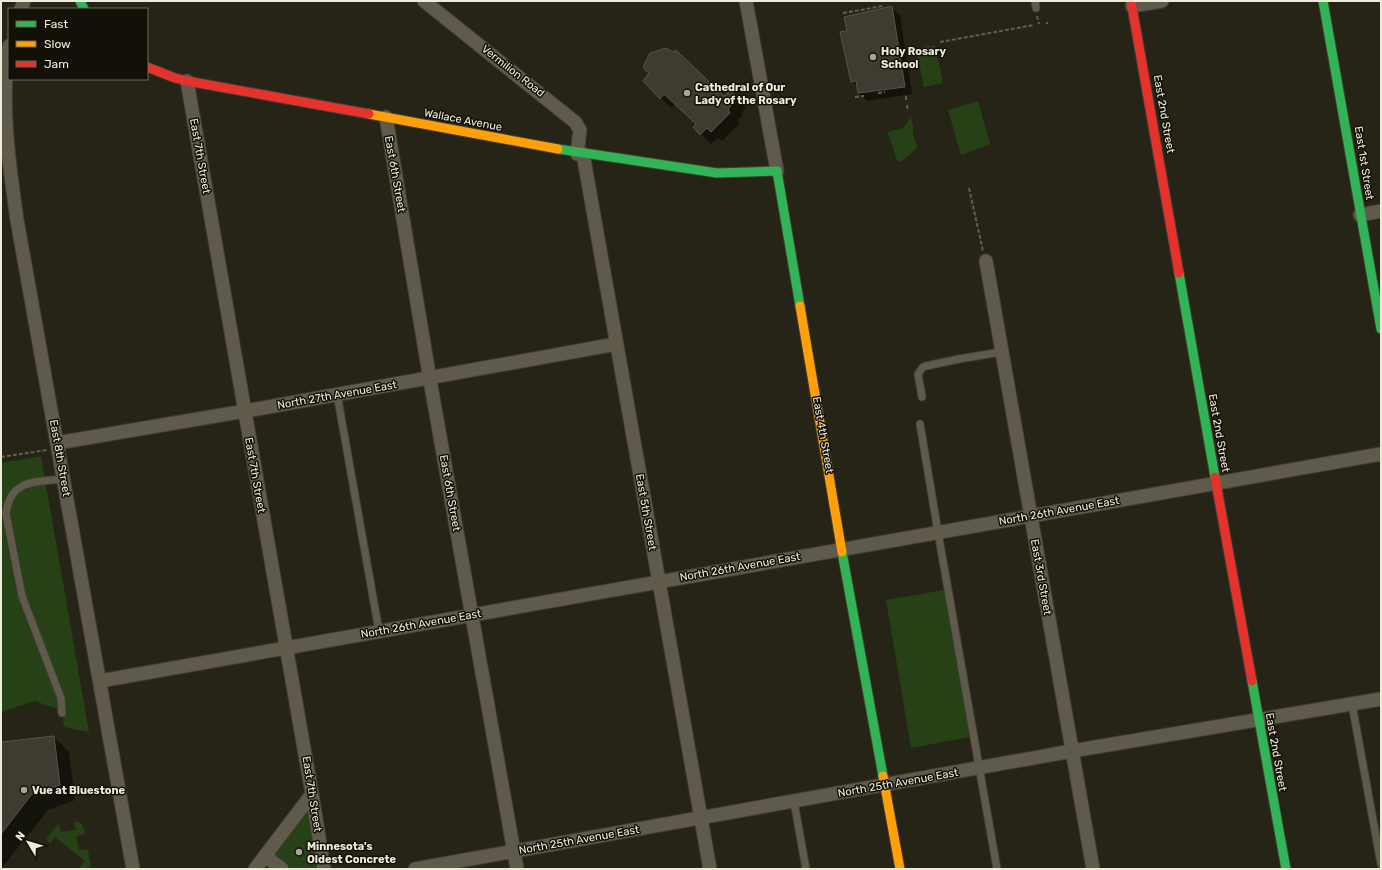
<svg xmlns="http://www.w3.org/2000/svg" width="1382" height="870" font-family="Rubik,sans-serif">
<rect width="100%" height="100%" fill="#262416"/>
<path fill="#264116" d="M935,45L943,83L924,87L916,49Z
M978,101L990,144L961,155L948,110Z
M910,117L913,124V135L917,145L916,149L905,159L899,162C893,156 893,142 887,133C898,127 904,133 910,117Z
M41,456L89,732L64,727L62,711L35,701L1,712V463Z
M945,590L970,737L911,748L886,600Z
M312,794L324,869H282L265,856Z
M76,821L82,824L85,833V834L76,836L79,850L85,849L88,850L91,869L79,868L85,861L55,837L50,844L47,840V838L58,824L59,825L61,832L76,830L74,823Z"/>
<path fill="#0007" d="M892,8L900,15L912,94L867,101L859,93L858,88L852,81L848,32Z
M644,81L724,98H736L746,108L741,113L743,115L737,120L740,123L722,141L718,138L711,144L694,127L697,124L675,104L671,108Z
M54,737L69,752L75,800L48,810L1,869V743Z"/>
<path fill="#3e3c31" stroke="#575549" d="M892,6L905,87L858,93L856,81L851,82L840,32L847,31L844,17Z
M666,48L673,52L676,50L724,96L730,91L737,97L731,102L733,104L728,109L730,113L711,132L707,128L700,135L693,127L696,124L664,94L660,99L643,81L649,73L644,69V65L650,53Z
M54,736L60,785L32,794L1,834V742Z"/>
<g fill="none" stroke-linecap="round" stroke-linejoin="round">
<defs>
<path id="lane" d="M1035,1L1036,8
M337,394L379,631
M922,397L918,374L923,367L926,366L959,359L1001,352
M920,424L939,538L997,869
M1352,704L1381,864
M62,713L61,698L22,596L6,514C10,479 35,482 63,479
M794,802L806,869"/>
<path id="street" d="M424,1L575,122L580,130L577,154
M746,1L777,171
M1132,6L1162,1
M21,9L24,1
M9,46C0,103 9,163 17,220L133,869
M187,81L312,794L324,869
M386,117L431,386L517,869
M583,154L710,869
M1360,215L1381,211
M986,261L1093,869
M57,443L257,409L616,344
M100,681L1381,454
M265,856L282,869
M255,869L312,794
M415,869L1072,751L1381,699"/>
<path id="fast" d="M80,1L84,9
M1323,1L1381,329
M558,149L717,173L777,171L800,306
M1179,273L1215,477
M842,552L883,776
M1252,681L1286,869"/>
<path id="slow" d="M369,114L558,149
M800,306L842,552
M883,776L900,869"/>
<path id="jam" d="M1131,1L1179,273
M147,67L175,78L187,81L369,114
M1215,477L1252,681"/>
</defs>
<use href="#lane" stroke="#403f33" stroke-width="9"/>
<use href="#street" stroke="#403f33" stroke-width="15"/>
<use href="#fast" stroke="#403f33" stroke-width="11"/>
<use href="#slow" stroke="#403f33" stroke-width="11"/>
<use href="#jam" stroke="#403f33" stroke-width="11"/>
<path stroke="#625e52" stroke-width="2" stroke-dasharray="4 2" stroke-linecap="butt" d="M843,13L883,6
M1037,16L1039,24
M1046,23H1048
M940,42L1034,25
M878,93L885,92
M906,96V100
M855,97L864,96
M907,105L908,111
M969,188L983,251
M1,457L47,450"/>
<use href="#lane" stroke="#5f5a4b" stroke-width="7"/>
<use href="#street" stroke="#5f5a4b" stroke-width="13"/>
<use href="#fast" stroke="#30b455" stroke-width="9"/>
<use href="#slow" stroke="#ff9f0a" stroke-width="9"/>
<use href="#jam" stroke="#e5322d" stroke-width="9"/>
</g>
<g fill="#a7a596" stroke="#131107" stroke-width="1.5">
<circle cx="873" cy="57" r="4"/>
<circle cx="687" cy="93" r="4"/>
<circle cx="24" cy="790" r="4"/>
<circle cx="299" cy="852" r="4"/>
</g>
<g text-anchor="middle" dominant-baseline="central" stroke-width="3" stroke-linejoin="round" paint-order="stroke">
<g font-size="11" font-weight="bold" fill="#edebdb" stroke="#131107" text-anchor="start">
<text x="881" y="51">Holy Rosary<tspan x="881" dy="13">School</tspan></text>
<text x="695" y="87">Cathedral of Our<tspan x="695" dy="13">Lady of the Rosary</tspan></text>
<text x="32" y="790">Vue at Bluestone</text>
<text x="307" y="846">Minnesota's<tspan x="307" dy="13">Oldest Concrete</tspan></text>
</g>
<g font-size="11" fill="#edebdb" stroke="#131107">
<text transform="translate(513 71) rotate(38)">Vermilion Road</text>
<text transform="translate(1164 114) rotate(80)">East 2nd Street</text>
<text transform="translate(463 120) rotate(11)">Wallace Avenue</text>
<text transform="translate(200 156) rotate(80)">East 7th Street</text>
<text transform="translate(1364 163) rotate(81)">East 1st Street</text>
<text transform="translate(395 174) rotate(80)">East 6th Street</text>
<text transform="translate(337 395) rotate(-10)">North 27th Avenue East</text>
<text transform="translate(1219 433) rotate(80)">East 2nd Street</text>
<text transform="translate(823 435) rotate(80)">East 4th Street</text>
<text transform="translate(60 458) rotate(80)">East 8th Street</text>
<text transform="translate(255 475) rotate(80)">East 7th Street</text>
<text transform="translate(450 493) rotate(80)">East 6th Street</text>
<text transform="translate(1059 511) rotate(-10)">North 26th Avenue East</text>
<text transform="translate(646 512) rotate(80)">East 5th Street</text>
<text transform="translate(740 567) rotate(-10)">North 26th Avenue East</text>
<text transform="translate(1041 577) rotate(80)">East 3rd Street</text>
<text transform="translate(421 624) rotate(-10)">North 26th Avenue East</text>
<text transform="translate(1276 752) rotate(80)">East 2nd Street</text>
<text transform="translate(898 783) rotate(-10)">North 25th Avenue East</text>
<text transform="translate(312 794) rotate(81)">East 7th Street</text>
<text transform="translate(579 840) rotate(-10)">North 25th Avenue East</text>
</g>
</g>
<rect width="1382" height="870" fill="none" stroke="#edebdb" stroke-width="4"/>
<rect x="8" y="8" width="140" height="72" fill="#131107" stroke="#6a685c"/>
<rect x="16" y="21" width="20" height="6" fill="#30b455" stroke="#6a685c"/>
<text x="44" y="28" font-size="12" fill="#edebdb">Fast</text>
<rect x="16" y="41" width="20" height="6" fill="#ff9f0a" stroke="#6a685c"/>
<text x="44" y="48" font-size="12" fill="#edebdb">Slow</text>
<rect x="16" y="61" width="20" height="6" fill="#e5322d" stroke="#6a685c"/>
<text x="44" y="68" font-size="12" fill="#edebdb">Jam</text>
<g transform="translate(28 842) rotate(308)" stroke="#131107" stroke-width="3" paint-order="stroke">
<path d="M0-3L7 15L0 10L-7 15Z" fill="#edebdb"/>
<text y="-6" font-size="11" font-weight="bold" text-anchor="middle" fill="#edebdb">N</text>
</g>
</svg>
